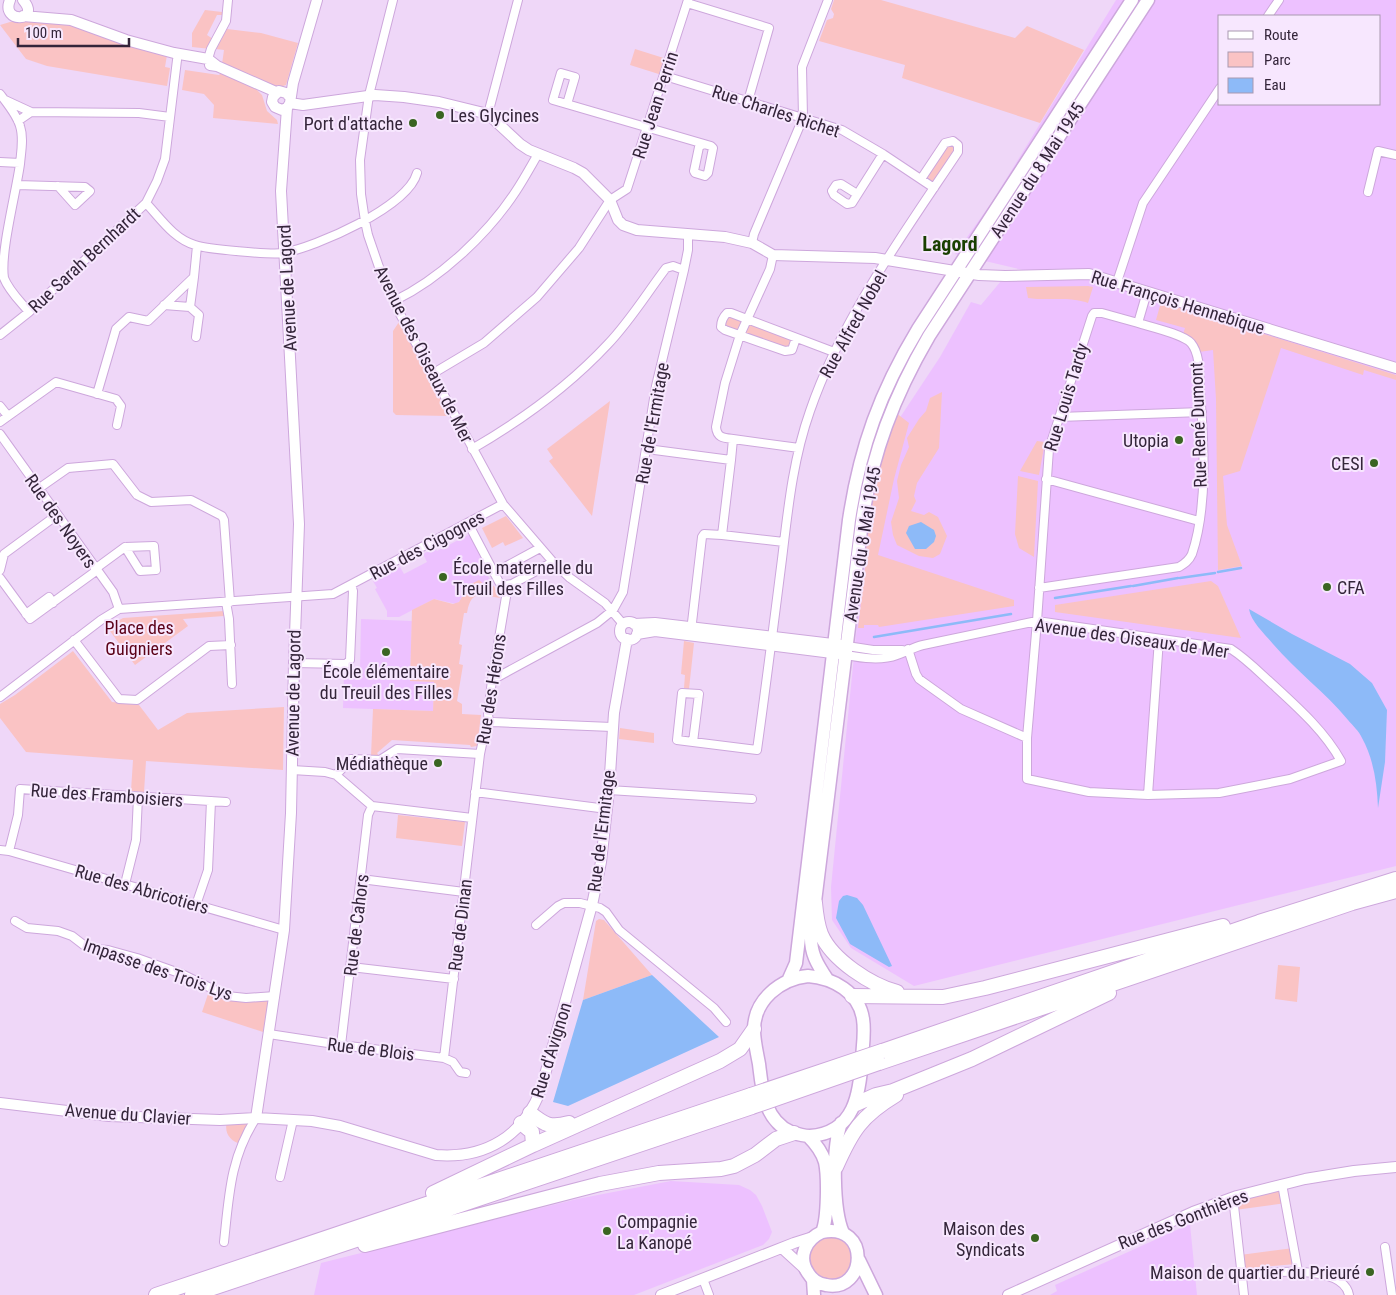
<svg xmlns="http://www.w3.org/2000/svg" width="1396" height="1295" font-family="'Roboto Condensed',sans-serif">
<rect width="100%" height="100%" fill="#efd7f8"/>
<path fill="#edc1ff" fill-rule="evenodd" d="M1116,0H1396V369L1124,285L1396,374V866L914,986L851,948L832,920L831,887L863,565L899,419L940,357L971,302L981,305L1001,281L1044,275L955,254L992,202ZM1220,16H1380V104H1220Z
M470,534L484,562L483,568L494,586L483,584L465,592L461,600L456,604L434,599L399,617H387V611L375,589L377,588L373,581L400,567L404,574L427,562L423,554L435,548L437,551Z
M361,619L412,621L410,681L434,682L433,711L343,708L344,674L356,675V671L360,670Z
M671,1181L739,1185L750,1190L756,1195L762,1206L772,1232L769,1239L763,1245L634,1295H314L321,1263L577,1199Z
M1190,1224L1197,1295H1050L1057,1291L1055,1285Z"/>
<path fill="#fac3c4" d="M834,0H881L1015,38L1027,26L1084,50L1040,123L902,78L905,65L819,41L827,20L833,18L834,14L831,9Z
M205,10L222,12V15H217L207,35L216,41L211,49L192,47V33Z
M29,20L72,25L145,51L167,55L165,67L170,68L167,86L47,66L26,59L0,25L10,22Z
M227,29L261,33L298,43L286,85L277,88L222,64L224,50L216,49Z
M635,49L670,60L665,76L630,65Z
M185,70L219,75L221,73L256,89L262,95L267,111L277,120L278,124L213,118L214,105L204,94L182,90Z
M945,143L958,145L934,188L921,179Z
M1088,286L1093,287L1088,303C1069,296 1048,301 1028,298L1026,287Z
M1161,302L1396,375V380L1364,370L1363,375L1281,348L1240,471L1223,476L1227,525L1242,566L1218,570L1216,399L1213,350L1199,352L1183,334L1185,328L1156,320Z
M727,313L796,338L792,350L725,330L724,316Z
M399,322L449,416L396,415L393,412V331Z
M942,392L939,448L917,483L914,496L916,501L911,511L924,515L929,512L938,517L947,536L940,554L933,558L919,556L897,545L893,535L891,522L899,498L897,481L901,465L909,447L907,438L919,419L926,411L930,398Z
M610,401L592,516L549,461L553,458L547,449Z
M895,412L909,423L894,479L878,555L1014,600V606L879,627L878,625H864V628H858L865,567L861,563L871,493Z
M1037,441L1045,442L1039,475L1020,471Z
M1018,476L1038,481L1034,557L1019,548L1015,534Z
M506,516L523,538L505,546L503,542L492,548L482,528Z
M479,580L486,586H494L500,598C479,595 471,590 467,613H464L459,644L462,645L459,664L463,665L457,701L462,704V714L481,715L477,746L471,747L470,745L392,740L377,753L380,757L371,756L373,709L433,711L434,682L410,681L412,610L434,599L453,604L459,602L465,592L463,588Z
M1211,581L1218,586L1241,638L1055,612V605Z
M224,611V616L183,619L188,626L135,665L107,627L123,618Z
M684,641L694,643L689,689L684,688L685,675L681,674Z
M73,651L112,702L139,705L158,730L187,713L284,707L283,770L146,761L144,792L131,791L133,760L26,752L0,718V704L15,695Z
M620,728L654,733V743L619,739Z
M398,815L465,822L462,846L396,838Z
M599,919L604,920L652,975L583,1000L596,921Z
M1278,965L1300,967L1297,1002L1275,999Z
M209,991L269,1000L263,1032L202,1012Z
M256,1118L242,1145C229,1140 224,1134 227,1120Z
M1282,1184L1286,1203L1235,1210L1233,1197Z
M810 1258a21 21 0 1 1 42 0a21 21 0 1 1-42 0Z
M1294,1248L1296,1264L1241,1269L1240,1255Z"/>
<path fill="#8dbaf8" d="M921,522L934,530L936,536L934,542L926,549H915L906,533L909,526Z
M1249,609L1292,634L1350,664L1372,683L1387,710L1385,762L1378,808C1377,784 1374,760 1362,738C1359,731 1353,726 1348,720C1325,692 1296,671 1273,644C1265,634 1251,622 1249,609Z
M847,895L857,898L863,905L892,966L889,967L850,944L836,918L839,901L843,896Z
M652,975L719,1037L568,1106L553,1102L583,1000Z"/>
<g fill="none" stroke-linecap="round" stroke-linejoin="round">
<path stroke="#8dbaf8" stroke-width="2.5" d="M1218,572L1241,568
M1180,578L1215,573
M1133,586L1178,578
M1055,598L1131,586
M874,637L1011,614"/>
<defs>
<path id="minor" d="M393,0L369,95L360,160L361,194L365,221L368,235L379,267L400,314L503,504L553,562L570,578L605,603L623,624
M687,3L769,28L748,101
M1268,16L1279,0
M208,59L211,49L226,21L228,0
M665,76L842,130L883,154L934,188
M0,94C7,103 17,115 20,126C24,138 21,152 20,164C16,193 0,253 4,278C9,291 20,301 29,312
M5,100L31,112
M567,104L575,77L561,73L553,100L711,146L713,148L708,173L705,176L695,173L694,171L699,147L703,144
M488,114L518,0
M18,121L31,112L139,113L170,117
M0,162L20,163
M17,185L85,187L90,191L75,205L58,186
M1368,192L1378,151L1396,155
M857,194L841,184L836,185L832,191L834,195L847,204L852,203L883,154
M146,203C161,219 174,239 195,245C206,249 271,255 283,253C316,247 408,207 417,173
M752,243L754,234L803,118L802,67L828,0
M194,277L190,307L199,315L196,337
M1117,282L1143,203L1220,88
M394,301C440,279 488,234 516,191C524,179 531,166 538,154
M164,305L190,307
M0,335L29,312L146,203L157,181L165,159L177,60
M796,338L792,350L785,351L725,330L721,327C721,322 723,317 727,313H731L834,352
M432,374L484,343L537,297L579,248L610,200L627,189L688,0
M97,394L116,329L129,317L148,321L194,277L197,246
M0,406L8,416
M1059,417L1202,412
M0,422L56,382L116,399L121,406L117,425
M0,434L113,592L119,609
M733,439C724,438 717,438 716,427L725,383L740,335L770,269L773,255
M472,449C522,420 568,387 608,344C630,321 647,293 666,268L673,266L684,270
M647,449L731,460L733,439L799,448
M1046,479L1199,521
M38,489L68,468L113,464L137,495L151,502L191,500L222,516L224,520L230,602
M468,523L499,582L505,585L512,584L553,562
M722,535L784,542
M95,569L125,547L154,546L156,570L140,571L125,547
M0,570L4,554L57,515
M494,573L540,548
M0,578L30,619L96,571
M1039,588L1179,567C1184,564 1189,561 1192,554C1208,506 1204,442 1200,391C1199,377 1201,355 1191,343C1183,334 1151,327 1138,323
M226,602L229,619L232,684
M26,614L49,597L53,603
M691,631L702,537L704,534L722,535L731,460
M74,640L119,699L137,700L209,646L231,645
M847,646L873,650H902
M846,655C862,658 881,661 897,655C906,652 914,647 923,645L1037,621L1231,649C1245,658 1257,670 1269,681C1295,705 1324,730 1341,761L1290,779L1219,793L1148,795L1089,792L1027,779V738L961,709L919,679L916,674L908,649
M294,663L346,664L350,660L353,591L351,585
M492,680L597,623L613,610L623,592L656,386L684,270L688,250V235
M0,697L101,620L119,609L333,594L503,504
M489,724L493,722L612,727
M1027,738L1037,621L1049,449L1092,316L1094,313H1102L1138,323L1147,292
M693,742L699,694L682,693L677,740L757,750C766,686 774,622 782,559C788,509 793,459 810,411C842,318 904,233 958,152V145L953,141L945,143L921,179
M292,770L325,772L336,775L372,806L472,818
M336,775L351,759L380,760L397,749L480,754
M609,790L752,799
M475,792L607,809
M1148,795L1159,639
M0,850L9,851L284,930
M9,851L18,815L20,789L226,802
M361,879L464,892
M125,884L136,840L138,797
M196,905L208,870L211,801
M15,921L27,928L58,931L72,936L85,946L96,949L108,950L137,958L182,974L227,996L246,998L275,996
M536,925L558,906L564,903H580L600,908L606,912L619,930L714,1008L726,1022
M351,967L454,979
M269,1034L341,1045L444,1058L453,1062L460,1072L466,1073
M341,1045L368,815L372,806
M444,1058L480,754L485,730L489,724L488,713L492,680L508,585
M280,1177L293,1120
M1282,1184L1298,1271
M1233,1197L1244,1295
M224,1242C229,1196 230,1158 256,1118
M1385,1247L1392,1295
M1242,1276C1265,1272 1343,1263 1349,1295
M703,1279L709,1295"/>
<path id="tertiary" d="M10,0C0,24 42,22 23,0
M23,16L71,20L126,40L174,53L208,59L217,66
M210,65L217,66L276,92
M290,97L286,93L279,91L273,97L272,102L275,107L282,110L287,108L290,103L293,83L317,0
M290,103L303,105L375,95L404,97L439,102L488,114L520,144L529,150L574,168L583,173L610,200L618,220L623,225L637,230L725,237L752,243L773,255L875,258L979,275L1005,276L1089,274L1396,368
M620 631a9 9 0 1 1 18 0a9 9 0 1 1-18 0Z
M634,624L655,623L841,645
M637,634L655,631L840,654
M0,1103L109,1116L220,1120L256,1118L312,1121L340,1126L436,1155C485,1159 524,1136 541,1089L592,905L601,862L609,790L614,713L627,639
M256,1118L284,930L291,813L294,663L299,524L281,191L287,108
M782,1248L806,1270
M661,1295L794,1243L813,1237
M1008,1295L1193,1212L1237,1196L1305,1179L1354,1171L1396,1167"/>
<path id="primary" d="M808,976C833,978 859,992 863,1019C865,1032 863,1045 862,1057C860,1093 855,1133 810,1136C803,1136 797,1134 791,1132C764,1120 762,1089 759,1064C757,1053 754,1041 754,1030C754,1000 780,979 808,976Z
M827,979C817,964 810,953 811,934L862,522C872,453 894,396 929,336L1148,0
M788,981L796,963L849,520C860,447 880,392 918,329L1132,0
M841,1123C832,1148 833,1210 843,1233
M808,1136C815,1143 822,1152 825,1162C828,1176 828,1219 822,1232C806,1239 797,1257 808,1273C812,1280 819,1284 826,1285C867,1293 871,1222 822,1232
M859,1260L876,1295
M813,1280L814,1295"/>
<path id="trunk" d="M815,903C816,914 817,924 821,934C832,960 871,985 897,992
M852,996L943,997L985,988L1223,926
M882,1051L1259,922L1396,879
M879,1063L1352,903L1396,891
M856,1104L876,1095L893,1091L972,1059L1109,993
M530,1113C545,1125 550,1128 569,1123
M521,1123L532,1132L533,1145
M836,1167C852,1131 861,1116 896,1095
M433,1193L533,1145L720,1061L740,1049L754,1029
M365,1245L600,1184L659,1173L721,1169L734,1166L755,1155L776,1139L794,1133
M156,1295L751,1095
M192,1295L752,1107"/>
</defs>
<use href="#minor" stroke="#cda7dc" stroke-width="10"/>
<use href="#tertiary" stroke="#cda7dc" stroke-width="12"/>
<use href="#primary" stroke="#cda7dc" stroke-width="15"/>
<use href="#trunk" stroke="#cda7dc" stroke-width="16"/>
<use href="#minor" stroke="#fff" stroke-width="8"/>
<use href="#tertiary" stroke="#fff" stroke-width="10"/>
<use href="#primary" stroke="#fff" stroke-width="12"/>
<use href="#trunk" stroke="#fff" stroke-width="14"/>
<defs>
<path id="trunk-bridge" d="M751,1095L882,1051
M752,1107L879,1063"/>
</defs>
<use href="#trunk-bridge" stroke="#cda7dc" stroke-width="16" stroke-linecap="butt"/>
<use href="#trunk-bridge" stroke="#fff" stroke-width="14"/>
</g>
<g fill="#3a6522" stroke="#f7e7fe" stroke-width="2">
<circle cx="440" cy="115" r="5"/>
<circle cx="413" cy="123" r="5"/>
<circle cx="1179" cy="440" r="5"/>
<circle cx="1374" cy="463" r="5"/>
<circle cx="443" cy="577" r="5"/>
<circle cx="1327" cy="587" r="5"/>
<circle cx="386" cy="652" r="5"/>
<circle cx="438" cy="763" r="5"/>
<circle cx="607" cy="1231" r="5"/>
<circle cx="1035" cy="1238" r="5"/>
<circle cx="1370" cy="1272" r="5"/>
</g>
<g text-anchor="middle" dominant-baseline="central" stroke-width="4" stroke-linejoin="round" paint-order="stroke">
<g font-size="18" fill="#34253a" stroke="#f7e7fe">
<text transform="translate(655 105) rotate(-72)">Rue Jean Perrin</text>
<text transform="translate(776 111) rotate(18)">Rue Charles Richet</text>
<text transform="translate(1037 170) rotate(-57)">Avenue du 8 Mai 1945</text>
<text transform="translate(84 260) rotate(-43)">Rue Sarah Bernhardt</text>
<text transform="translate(287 288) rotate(-93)">Avenue de Lagord</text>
<text transform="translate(1178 302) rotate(17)">Rue François Hennebique</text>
<text transform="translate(853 324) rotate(-61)">Rue Alfred Nobel</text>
<text transform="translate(424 354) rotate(63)">Avenue des Oiseaux de Mer</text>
<text transform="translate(1066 397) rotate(-73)">Rue Louis Tardy</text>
<text transform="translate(652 423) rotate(-80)">Rue de l'Ermitage</text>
<text transform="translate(1198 425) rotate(-92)">Rue René Dumont</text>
<text transform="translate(61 521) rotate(55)">Rue des Noyers</text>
<text transform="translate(862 544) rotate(-81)">Avenue du 8 Mai 1945</text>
<text transform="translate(427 545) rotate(-28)">Rue des Cigognes</text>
<text transform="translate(1132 638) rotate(8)">Avenue des Oiseaux de Mer</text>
<text transform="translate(491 689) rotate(-81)">Rue des Hérons</text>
<text transform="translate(293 693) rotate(-89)">Avenue de Lagord</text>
<text transform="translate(107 795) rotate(4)">Rue des Framboisiers</text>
<text transform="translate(601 831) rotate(-83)">Rue de l'Ermitage</text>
<text transform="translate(142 889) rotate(16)">Rue des Abricotiers</text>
<text transform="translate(356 925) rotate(-83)">Rue de Cahors</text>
<text transform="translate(460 925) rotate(-83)">Rue de Dinan</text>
<text transform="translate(158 969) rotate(19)">Impasse des Trois Lys</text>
<text transform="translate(371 1049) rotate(7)">Rue de Blois</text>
<text transform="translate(551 1050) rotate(-73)">Rue d'Avignon</text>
<text transform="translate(128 1114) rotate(4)">Avenue du Clavier</text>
<text transform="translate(1183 1219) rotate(-21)">Rue des Gonthières</text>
</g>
<g font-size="18" fill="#34253a" stroke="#f7e7fe" text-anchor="end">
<text x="450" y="115" text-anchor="start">Les Glycines</text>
<text x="403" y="123">Port d'attache</text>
<text x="1169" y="440">Utopia</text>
<text x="1364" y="463">CESI</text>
<text x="453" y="567" text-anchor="start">École maternelle du<tspan x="453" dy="21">Treuil des Filles</tspan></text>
<text x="1337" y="587" text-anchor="start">CFA</text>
<text x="386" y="671" text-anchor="middle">École élémentaire<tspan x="386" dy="21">du Treuil des Filles</tspan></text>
<text x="428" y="763">Médiathèque</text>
<text x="617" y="1221" text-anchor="start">Compagnie<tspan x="617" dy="21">La Kanopé</tspan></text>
<text x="1025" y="1228">Maison des<tspan x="1025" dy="21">Syndicats</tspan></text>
<text x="1360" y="1272">Maison de quartier du Prieuré</text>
</g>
<g font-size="18" fill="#5a0017" stroke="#f7e7fe">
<text x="139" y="627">Place des<tspan x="139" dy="21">Guigniers</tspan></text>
</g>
<g font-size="20" font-weight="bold" fill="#193f00" stroke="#f7e7fe">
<text x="950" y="244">Lagord</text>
</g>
</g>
<rect x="1218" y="15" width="162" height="90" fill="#f7e7fe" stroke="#a999b0"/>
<rect x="1228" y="31" width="25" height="8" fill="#ffffff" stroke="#a999b0"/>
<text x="1264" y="40" font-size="15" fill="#34253a">Route</text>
<rect x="1228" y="52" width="25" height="15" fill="#fac3c4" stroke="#a999b0"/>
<text x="1264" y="65" font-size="15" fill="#34253a">Parc</text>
<rect x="1228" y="78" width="25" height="15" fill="#8dbaf8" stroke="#a999b0"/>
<text x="1264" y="90" font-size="15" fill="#34253a">Eau</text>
<path d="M18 38v8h111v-8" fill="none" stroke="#34253a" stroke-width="2.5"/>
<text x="25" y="38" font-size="15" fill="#34253a" stroke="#f7e7fe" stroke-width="4" paint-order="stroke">100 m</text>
</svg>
